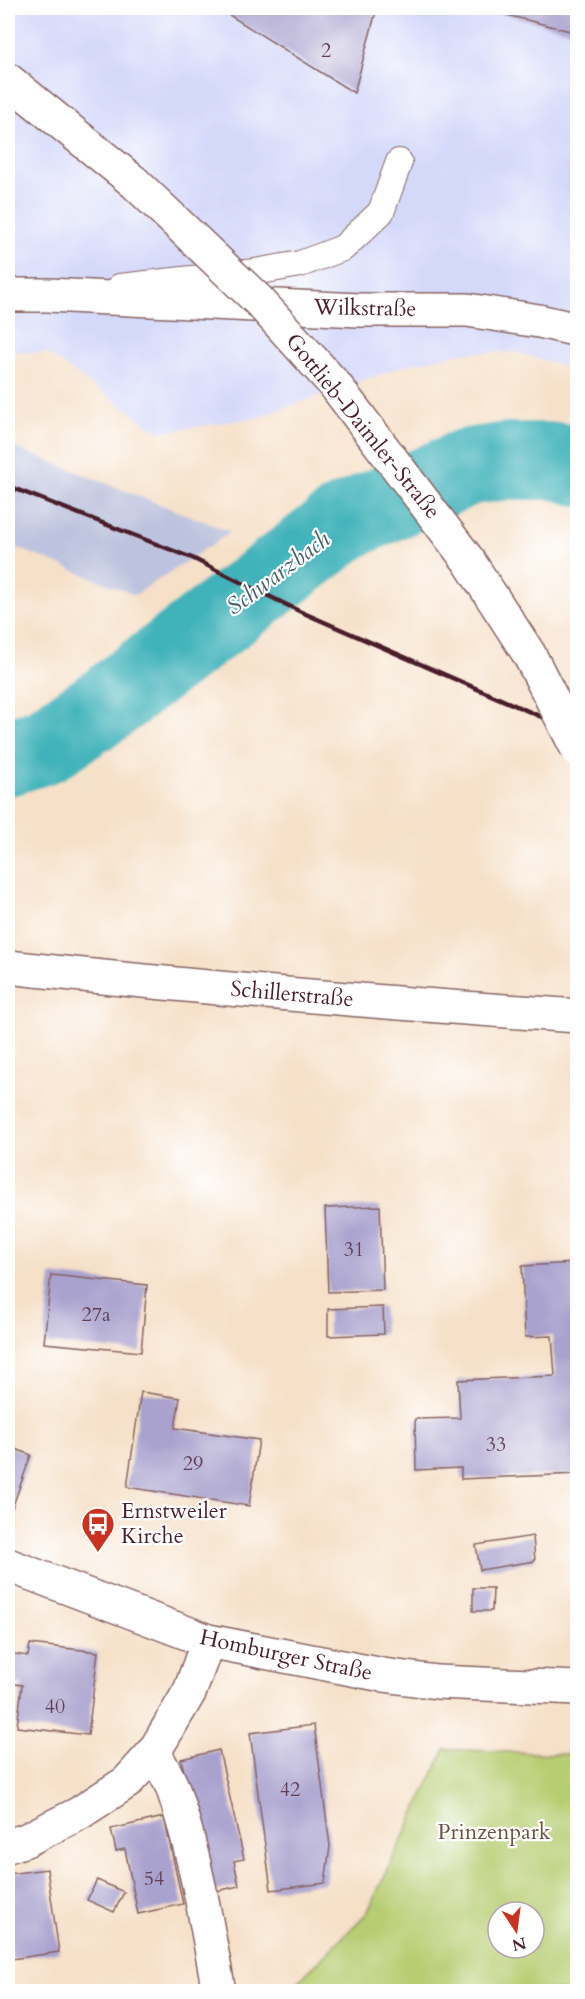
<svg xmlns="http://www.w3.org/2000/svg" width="585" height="1999" font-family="Cardo,serif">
<rect width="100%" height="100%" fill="#fff"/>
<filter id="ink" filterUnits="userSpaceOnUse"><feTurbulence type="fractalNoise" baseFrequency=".0167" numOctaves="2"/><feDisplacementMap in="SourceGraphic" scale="12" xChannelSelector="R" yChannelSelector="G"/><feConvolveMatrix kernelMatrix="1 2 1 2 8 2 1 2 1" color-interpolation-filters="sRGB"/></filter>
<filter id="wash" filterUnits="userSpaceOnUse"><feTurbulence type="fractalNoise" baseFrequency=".008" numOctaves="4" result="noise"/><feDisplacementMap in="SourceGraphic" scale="24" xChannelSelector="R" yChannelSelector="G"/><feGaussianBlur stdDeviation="1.35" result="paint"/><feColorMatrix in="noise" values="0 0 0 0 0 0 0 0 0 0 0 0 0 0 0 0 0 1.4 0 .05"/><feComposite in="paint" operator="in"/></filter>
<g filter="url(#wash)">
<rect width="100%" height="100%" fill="#f6e0c8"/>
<path fill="#d4d8f9" d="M8,8H577V370L516,352L463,353L407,365L256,418L159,432L47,353L8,351Z"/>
<path fill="#bdc3de" d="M8,445L231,532L135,595L8,544Z"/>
<path fill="#b7cd72" stroke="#80764e" stroke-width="1.5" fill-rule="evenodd" d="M445,1749L577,1755V1991H289L367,1913ZM498,1912H534V1948H498Z"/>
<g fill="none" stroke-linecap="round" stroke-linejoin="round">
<path stroke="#41b2ba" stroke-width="78" d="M8,757L45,745L103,707L344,523L467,467L508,461H557L578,467"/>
</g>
<g id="blocks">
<path fill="#a9a1ce" d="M218,8H377L354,93Z
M479,8H578V33Z
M380,1206L383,1290L328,1292L325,1208Z
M575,1263L578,1330V1474L461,1479V1468L416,1470L415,1419L460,1418L458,1380L555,1376L552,1336L525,1337L522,1266Z
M51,1275L147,1285L141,1352L44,1343Z
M383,1307L384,1334L328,1336V1309Z
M141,1392L180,1398L175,1428L259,1440L249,1506L127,1487Z
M8,1446L31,1455L10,1514L8,1513Z
M533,1536L535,1561L480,1570L476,1545Z
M473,1588H493L492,1611H473Z
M30,1644L98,1652L88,1735L17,1727L22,1685L8,1683V1653L28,1656Z
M314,1725L330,1846L325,1883L271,1890L250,1733Z
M219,1750L244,1859L234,1861L239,1886L212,1892L181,1759Z
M164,1817L183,1904L138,1914L125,1849L116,1851L111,1829Z
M47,1869L59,1952L12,1959L8,1934V1874Z
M97,1880L124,1892L114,1912L87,1900Z"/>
</g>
</g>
<g filter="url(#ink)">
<use href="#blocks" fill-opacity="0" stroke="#866362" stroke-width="1.5"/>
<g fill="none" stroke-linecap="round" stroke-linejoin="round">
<defs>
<path id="service" d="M120,287L255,272L300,264L343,248L381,212L399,162"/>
<path id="minor" d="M8,295H48L359,310H467L539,321L578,330
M8,967C197,988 387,1003 578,1016
M154,1752C160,1764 168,1776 173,1789C195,1854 207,1924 219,1992
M8,1846L26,1840L78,1814L127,1782L154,1752L190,1691L208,1641"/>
<path id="tertiary" d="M8,80L134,182"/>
<path id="secondary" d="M8,1565L208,1641L383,1675L437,1682L578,1688"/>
</defs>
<use href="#service" stroke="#866362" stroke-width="28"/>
<use href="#minor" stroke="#866362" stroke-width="36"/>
<use href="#tertiary" stroke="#866362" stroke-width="36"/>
<use href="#secondary" stroke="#866362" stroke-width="36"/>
<use href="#service" stroke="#fff" stroke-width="26"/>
<use href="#minor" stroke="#fff" stroke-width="33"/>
<use href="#tertiary" stroke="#fff" stroke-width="33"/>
<use href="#secondary" stroke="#fff" stroke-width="33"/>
<path stroke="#4a1f2b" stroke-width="4.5" d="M8,486L192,558L299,611L578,733"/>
<defs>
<path id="tertiary-bridge" d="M134,182L259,301L335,385L468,560L529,654L578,750"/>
</defs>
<use href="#tertiary-bridge" stroke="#866362" stroke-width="36" stroke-linecap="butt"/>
<use href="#tertiary-bridge" stroke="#fff" stroke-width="33"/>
</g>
</g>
<defs>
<symbol id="bus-pin" viewBox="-11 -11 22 30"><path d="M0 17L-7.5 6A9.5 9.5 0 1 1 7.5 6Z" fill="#c8321e" stroke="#fff"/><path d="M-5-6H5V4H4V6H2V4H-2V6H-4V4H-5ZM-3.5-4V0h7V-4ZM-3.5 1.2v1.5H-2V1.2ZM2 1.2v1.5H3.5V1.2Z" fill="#fff"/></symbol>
</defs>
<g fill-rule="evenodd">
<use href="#bus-pin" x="79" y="1505" width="38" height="52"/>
</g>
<g text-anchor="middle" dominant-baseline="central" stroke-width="4.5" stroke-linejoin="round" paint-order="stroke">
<g font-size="20" fill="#624054">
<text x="326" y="50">2</text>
<text x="354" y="1249">31</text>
<text x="96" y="1314">27a</text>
<text x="496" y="1444">33</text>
<text x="193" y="1463">29</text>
<text x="55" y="1706">40</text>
<text x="290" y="1789">42</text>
<text x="154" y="1878">54</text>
</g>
<g font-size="22" fill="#4a1f2b" stroke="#fff">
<text transform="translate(365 308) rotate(1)">Wilkstraße</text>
<text transform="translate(363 426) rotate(51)">Gottlieb-Daimler-Straße</text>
<text transform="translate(292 994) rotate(5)">Schillerstraße</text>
<text transform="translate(286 1655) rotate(12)">Homburger Straße</text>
</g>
<g font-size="22" fill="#4a1f2b" stroke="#fff" text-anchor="start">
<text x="121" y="1511">Ernstweiler<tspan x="121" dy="25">Kirche</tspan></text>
</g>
<g font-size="22" fill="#6b5340" stroke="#fff">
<text x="494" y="1832">Prinzenpark</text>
</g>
<g font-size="24" font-style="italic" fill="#46616b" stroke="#fff">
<text transform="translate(278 573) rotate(-37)">Schwarzbach</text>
</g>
</g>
<rect width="585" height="1999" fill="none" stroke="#fff" stroke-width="30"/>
<g transform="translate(516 1930) rotate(167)"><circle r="28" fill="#ffffff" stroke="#b7a5aa" stroke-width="1.5"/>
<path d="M0-4.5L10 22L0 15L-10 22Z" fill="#c8321e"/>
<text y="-9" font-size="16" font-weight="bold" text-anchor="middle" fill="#4a1f2b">N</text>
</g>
</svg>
